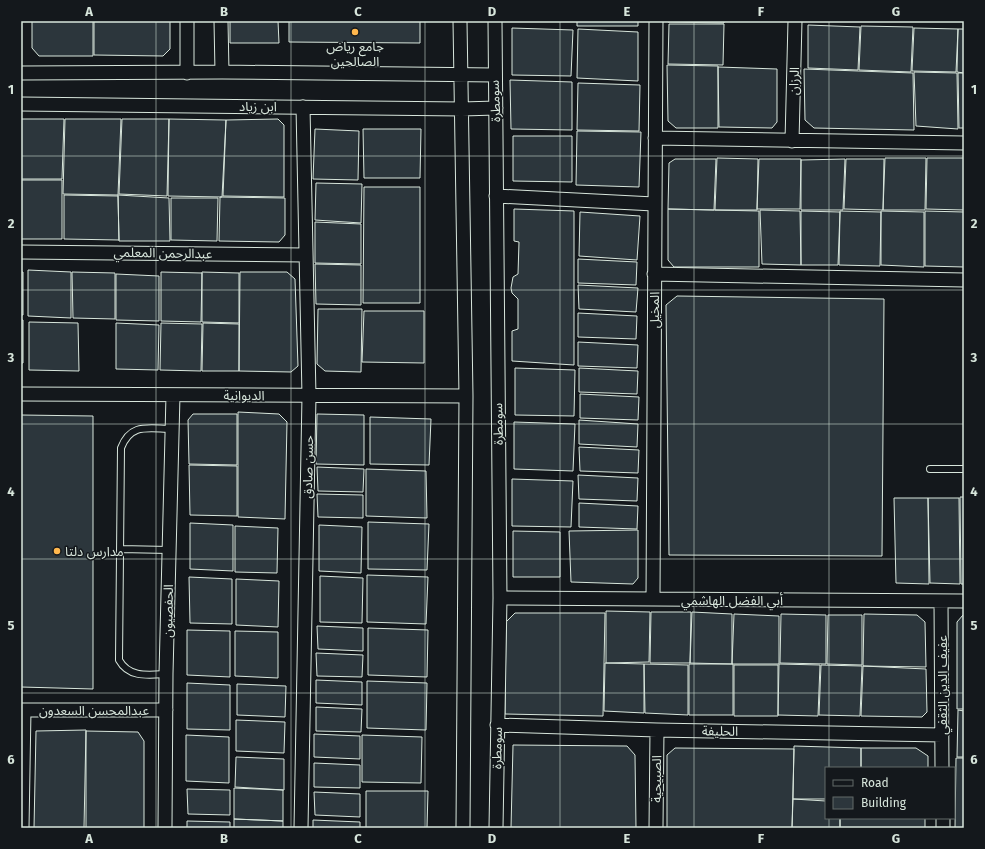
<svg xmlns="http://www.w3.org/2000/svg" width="985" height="849" font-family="'Fira Sans','Noto Sans Arabic',sans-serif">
<rect width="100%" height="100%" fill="#14181c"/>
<path fill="#2c363c" stroke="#d8e6dc" d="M32,21H93V56H39L32,48Z
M94,21H170V49L163,56L94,55Z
M230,21H278L279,43H230Z
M289,21H420V43L289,42Z
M577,21H638V26H577Z
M669,21H724V23L668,22Z
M669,24H724L723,65L668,64Z
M808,25L860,27L858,70L808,68Z
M861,26L913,27L911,72L859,70Z
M512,28L573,30L571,76L512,75Z
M914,28L958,29L956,72L912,71Z
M578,29L638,32V81L577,78Z
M958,29H964V73L957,72Z
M667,65L718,66V128H676L668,121Z
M718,67L777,69V122L772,128L719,127Z
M804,69L913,73L914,130L814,128L805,120Z
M914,72L957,73L958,129L916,126Z
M958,73H964V128H959Z
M510,80L572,82V130L511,129Z
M578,83L640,85L639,131L577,130Z
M21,119H64L62,179H21Z
M65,119H121L118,195L63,194Z
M122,119H169L167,196L119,194Z
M169,119L226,120L222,197L168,196Z
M278,119L284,125V197L223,196L226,120Z
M315,129L359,131L358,180L313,179Z
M363,129H421L420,178H364Z
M577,131L641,132L639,187L576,185Z
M513,136H572V182L513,181Z
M717,158L758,159L757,210H715Z
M885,158H926L925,210H883Z
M927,158H964V210L926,209Z
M675,159H716L714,210L668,209L669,163Z
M759,159H801L800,209H757Z
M845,159L843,210H801V160Z
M846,159H884L883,210L844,209Z
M21,180H62V239H21Z
M316,183L362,184L361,223L315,220Z
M364,187H420V303H363Z
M64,195L118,196L119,240L64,239Z
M118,195L169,198L170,241H119Z
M220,197L285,198V235L279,242L219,241Z
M171,198H218L217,241L171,240Z
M514,209L574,211V365L512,361V331L518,329V299L512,293L511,288L513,277L518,274L519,242L514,241Z
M668,209L759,211V267H674L668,260Z
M760,210L800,211L801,265L762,264Z
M801,211L840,212L838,265H801Z
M840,211L881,212L880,266L839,265Z
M881,211L924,212V267L881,265Z
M925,211L964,212V267L925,266Z
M580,212L640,216L637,260L579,256Z
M315,222L361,224V264L315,263Z
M578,259L637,262L636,285L578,283Z
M315,264L361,265V305L316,304Z
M28,270L71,272V318L28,316Z
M21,272H23V315H21Z
M72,272L115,273V319L73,318Z
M161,272L202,273L201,322L161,321Z
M202,272L239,273V323L202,322Z
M240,272H287L295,279L298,366L291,372L239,371Z
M116,274L159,276V321L116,320Z
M578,285L638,288L636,312L579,309Z
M677,296L884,299L882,556L669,555L666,305Z
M318,309H362L361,372L325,371L317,364Z
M364,311H424V363L362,362Z
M578,313L637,316L636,339L578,337Z
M21,320H23V363H21Z
M29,322L78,323L79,371L29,370Z
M116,323L159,325L158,370L116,369Z
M161,323L202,324L201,371L160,370Z
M203,323L239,324V371H202Z
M578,342L638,345L637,368L578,366Z
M515,368L575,370L574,416L515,415Z
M579,368L638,371L637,394L579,392Z
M580,394L639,397L638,420L580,418Z
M238,412L279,414L287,422L285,519L238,517Z
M193,414H237V465L189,464L188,420Z
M317,414L364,415V465L316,464Z
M21,415L93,416V689L21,687Z
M370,417L431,419L429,465L370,464Z
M579,420L638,424L637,447L579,444Z
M514,422L575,424L573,471L514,469Z
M579,447L639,450L638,473L580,471Z
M189,465L237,466V516L190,515Z
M317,467L364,469L363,492L318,491Z
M366,469L426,471L427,518L366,516Z
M578,475L638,478L637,501L579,499Z
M512,479L573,481L571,527L512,526Z
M317,494L363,495V518L318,517Z
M960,497H964V584H961Z
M894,498H928L929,584L896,583Z
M928,498H959L960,584L930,583Z
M579,503L638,506L637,529L579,527Z
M368,522L429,524L427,570L368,569Z
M190,523L233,525V571L190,569Z
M319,525L362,527L361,573L319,571Z
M235,526L278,528L277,573L235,572Z
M638,530V578L633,584L571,582L569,531Z
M513,531L560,532V577H513Z
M367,575L428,577L426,624L367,622Z
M320,576L363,578L362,623L320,622Z
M189,577L232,579V624L190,623Z
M236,579L279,581L278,627L236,625Z
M606,611L650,612L649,662L606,663Z
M651,612H691L690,663H650Z
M692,612L732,614V664L690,663Z
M515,613H605L603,716L505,714L506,622Z
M734,614L779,616V664H732Z
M781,614L826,615V664L780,663Z
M864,614L917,615L925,622L926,667L863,666Z
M828,615H862V665L827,664Z
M963,615H964V709H957V622Z
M317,626L363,628V651L318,649Z
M368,628L428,630L427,677L368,675Z
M187,630L230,631V677L187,675Z
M235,631L278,632V678L235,676Z
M316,653L363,655L362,677L317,676Z
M605,663L644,664V713L604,711Z
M644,664L688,665V715L645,713Z
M689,664H733V715H689Z
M779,664L820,665L818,716L778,715Z
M734,665H778V716H734Z
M821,665L862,666L860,716L819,715Z
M863,666L926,669L927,712L922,717L861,716Z
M316,680L362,682V705L316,703Z
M367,681L427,683L426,730L367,728Z
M187,683L230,685V730L187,729Z
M237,684L286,686L285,717L237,715Z
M316,707L362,709L361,732L316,731Z
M958,710L964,711V757H957Z
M236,720L285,722L284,753L236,751Z
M86,730L84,828H34L36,731Z
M86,731L138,732L144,741V828H86Z
M314,734L360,736V759L314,757Z
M186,735L229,737V783L186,781Z
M362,735L422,737L421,783L362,782Z
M513,745L627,746L635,755L636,828H511Z
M794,746L861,748V768H826V799H793Z
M675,748L794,749L792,828H667V755Z
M861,748H916L928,756V768H861Z
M236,757L284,759V790L235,787Z
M956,758H964V828H955Z
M314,763L360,765V788L314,787Z
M234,788L283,790V821L234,819Z
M187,789L230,790V815L188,814Z
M366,791H428L427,828H366Z
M314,792L360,794V817L315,815Z
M793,799L826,801V818H840V828H792Z
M840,818H925V828H840Z
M234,819L283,821V828H234Z
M313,820L360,822V828H313Z
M187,821L230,822V828H187Z"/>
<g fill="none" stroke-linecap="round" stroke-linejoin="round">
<defs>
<path id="lane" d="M930,469H964
M120,549L169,550
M166,674C148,675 129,678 119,660L121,448C131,422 149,429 173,429"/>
<path id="street" d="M221,21L222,72
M460,21L466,396L463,828
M495,21L500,598L496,828
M21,73L222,72L494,75
M187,73V21
M21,104L462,109L496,108
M655,138L964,143
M792,141L795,21
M496,196L654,204
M21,252L305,255
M654,274L964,280
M21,394L466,396
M500,598L964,601
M653,599L656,21
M941,601L942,768
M21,710H166
M497,725L657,730L942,735
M943,818V828
M22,828L24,710
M165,828L166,674L173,395
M301,828L309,396L303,107
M656,828L657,730"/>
</defs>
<use href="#lane" stroke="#d8e6dc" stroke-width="8"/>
<use href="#street" stroke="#d8e6dc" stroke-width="15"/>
<use href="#lane" stroke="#14181c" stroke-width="6"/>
<use href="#street" stroke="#14181c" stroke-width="13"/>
</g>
<path fill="none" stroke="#d8e6dc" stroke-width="1" stroke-opacity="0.55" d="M156,21V828M291,21V828M425,21V828M560,21V828M694,21V828M829,21V768M21,156H964M21,290H964M21,424H964M21,559H964M21,693H964M829,818V828"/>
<g fill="#ffb74d" stroke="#14181c" stroke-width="1.5">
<circle cx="355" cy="32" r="4"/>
<circle cx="57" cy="551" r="4"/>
</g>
<g text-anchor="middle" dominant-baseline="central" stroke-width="3" stroke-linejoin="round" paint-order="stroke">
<g font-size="13" fill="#d8e6dc" stroke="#14181c">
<text x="355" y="46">جامع رياض<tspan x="355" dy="15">الصالحين</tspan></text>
<text x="65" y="551" text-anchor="start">مدارس دلتا</text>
</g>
<g font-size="13" fill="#d8e6dc" stroke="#14181c">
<text transform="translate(794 81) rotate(-88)">الرزان</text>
<text transform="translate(495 101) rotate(-92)">سومطرة</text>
<text x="258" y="106">ابن زياد</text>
<text transform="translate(163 253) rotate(1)">عبدالرحمن المعلمي</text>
<text transform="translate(654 310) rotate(-90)">المخيل</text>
<text x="244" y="395">الديوانية</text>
<text transform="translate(498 424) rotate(-91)">سومطرة</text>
<text transform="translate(308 467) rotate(-89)">حسن صادق</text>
<text x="732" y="600">أبي الفضل الهاشمي</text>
<text transform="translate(168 611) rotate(-89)">الحفصيون</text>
<text transform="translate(942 685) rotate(-90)">عفيف الدين الثقفي</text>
<text x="94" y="710">عبدالمحسن السعدون</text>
<text transform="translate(720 731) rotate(1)">الحليفة</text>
<text transform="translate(497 748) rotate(-89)">سومطرة</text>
<text transform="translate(656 779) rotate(-90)">الصبيحية</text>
</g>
</g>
<rect width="985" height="849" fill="none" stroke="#14181c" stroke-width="44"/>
<rect x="825" y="767" width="130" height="52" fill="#14181c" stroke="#626a69"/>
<rect x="833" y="780" width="20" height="6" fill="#14181c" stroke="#626a69"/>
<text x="861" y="787" font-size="12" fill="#d8e6dc">Road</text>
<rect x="833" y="797" width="20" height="12" fill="#2c363c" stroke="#626a69"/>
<text x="861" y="807" font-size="12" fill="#d8e6dc">Building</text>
<rect x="22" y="22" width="941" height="805" fill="none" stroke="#d8e6dc" stroke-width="1.5"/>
<g font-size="13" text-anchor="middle" font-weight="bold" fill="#d8e6dc">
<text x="89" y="16">A</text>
<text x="224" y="16">B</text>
<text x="358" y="16">C</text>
<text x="492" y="16">D</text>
<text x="627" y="16">E</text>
<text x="761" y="16">F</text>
<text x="896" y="16">G</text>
<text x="11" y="94">1</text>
<text x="974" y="94">1</text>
<text x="11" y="228">2</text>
<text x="974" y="228">2</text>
<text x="11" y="362">3</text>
<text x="974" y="362">3</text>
<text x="11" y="496">4</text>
<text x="974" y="496">4</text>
<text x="11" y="630">5</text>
<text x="974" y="630">5</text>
<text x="11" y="764">6</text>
<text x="974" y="764">6</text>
<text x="89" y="843">A</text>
<text x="224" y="843">B</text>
<text x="358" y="843">C</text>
<text x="492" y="843">D</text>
<text x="627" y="843">E</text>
<text x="761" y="843">F</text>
<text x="896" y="843">G</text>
</g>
</svg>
